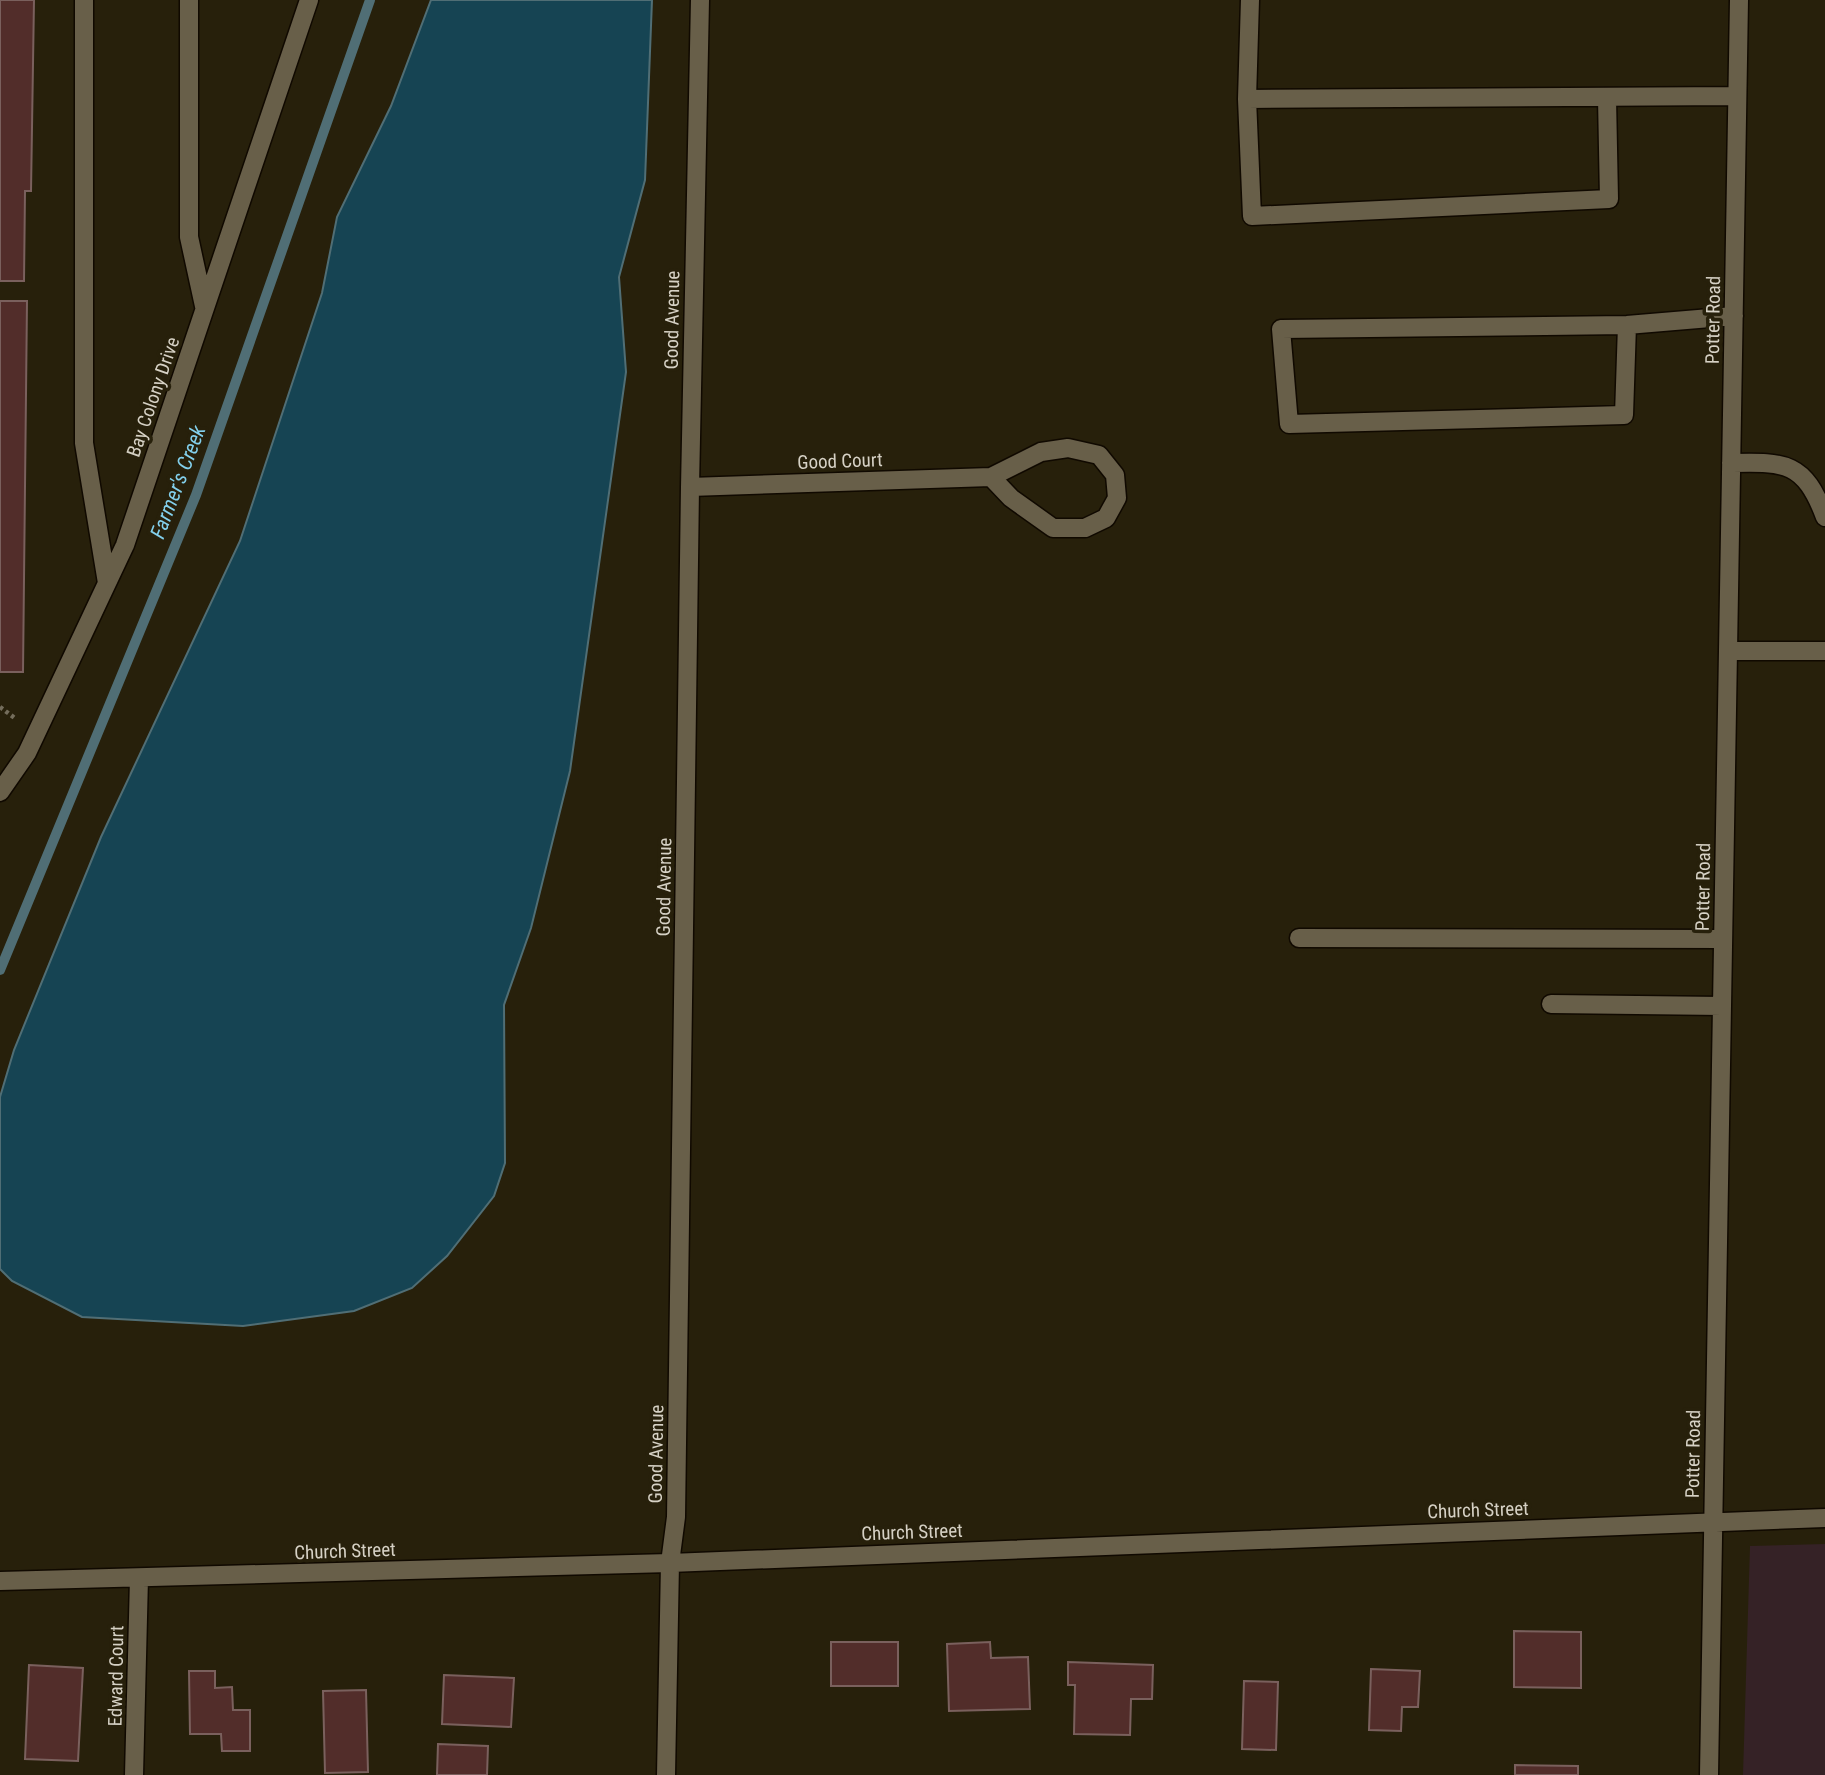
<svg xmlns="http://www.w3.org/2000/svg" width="1825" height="1775" font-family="'Roboto Condensed',sans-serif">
<rect width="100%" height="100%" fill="#27200b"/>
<path fill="#352226" d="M1825,1544V1775H1743L1750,1546Z"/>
<path fill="#164453" stroke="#506e75" stroke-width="2" d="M431,0H652L645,180L619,277L626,372L570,771L531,928L504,1005L505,1163L494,1196L447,1256L412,1288L354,1311L243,1326L82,1317L12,1281L0,1269V1097L14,1050L101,837L240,541L322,293L337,217L391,106Z"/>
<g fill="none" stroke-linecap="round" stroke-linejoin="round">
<path stroke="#506e75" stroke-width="10" d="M0,970L196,495L370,0"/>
</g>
<path fill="#522d2a" stroke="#7a605d" stroke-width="2" d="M0,0H34L31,191H25L24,281H0Z
M0,301H27L23,672H0Z
M1514,1631L1581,1632V1688L1514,1687Z
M831,1642H898V1686H831Z
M990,1642L991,1658L1028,1657L1030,1709L949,1711L947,1644Z
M1068,1662L1153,1665L1152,1699H1131L1130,1735L1074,1734L1075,1685H1068Z
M29,1665L83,1668L78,1761L25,1759Z
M1371,1669L1420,1671L1418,1707H1402L1401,1731L1369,1730Z
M189,1671H215V1688L232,1687L233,1710H250V1751H222L221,1734H190Z
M444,1675L514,1678L511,1727L442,1724Z
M1244,1681L1278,1682L1276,1750L1242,1749Z
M366,1690L368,1772L325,1773L323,1691Z
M438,1744L488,1746L487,1775H437Z
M1515,1765L1578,1766V1775H1515Z"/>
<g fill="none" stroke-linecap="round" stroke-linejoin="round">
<defs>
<path id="minor" d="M84,0V443L107,583
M189,0V237L204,306
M1250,0L1247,99L1737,96
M1247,99L1252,216L1609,199L1607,98
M1627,325L1624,415L1289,424L1281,329L1627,325L1734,316
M1731,463C1785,462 1804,461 1825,517
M690,487L991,477L1011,498L1053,528H1085L1106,518L1117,498L1115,475L1099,455L1068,448L1041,452L991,477
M1728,651H1825
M0,792L27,753L125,545L309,0
M1299,938L1723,939
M1551,1004L1722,1006
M0,1581L670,1563L1825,1518
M134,1775L139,1578
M666,1775L670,1563L676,1517L690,487L700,0
M1709,1775L1739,0"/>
</defs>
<use href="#minor" stroke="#100900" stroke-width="21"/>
<path stroke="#746d5c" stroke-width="4.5" stroke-dasharray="3.5 3.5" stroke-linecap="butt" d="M0,707L16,719"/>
<use href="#minor" stroke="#685f49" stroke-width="18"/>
</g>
<g text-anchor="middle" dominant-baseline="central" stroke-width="7" stroke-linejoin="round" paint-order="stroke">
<g font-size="19" fill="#d6d1c5" stroke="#27200b">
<text transform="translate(672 320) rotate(-89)">Good Avenue</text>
<text transform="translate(1713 320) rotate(-89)">Potter Road</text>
<text transform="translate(153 397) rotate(-71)">Bay Colony Drive</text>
<text transform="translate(840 461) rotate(-2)">Good Court</text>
<text transform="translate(664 887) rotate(-89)">Good Avenue</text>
<text transform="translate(1703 887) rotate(-89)">Potter Road</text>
<text transform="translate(656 1454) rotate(-89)">Good Avenue</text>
<text transform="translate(1693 1454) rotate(-89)">Potter Road</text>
<text transform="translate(1478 1510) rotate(-2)">Church Street</text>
<text transform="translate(912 1532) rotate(-2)">Church Street</text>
<text transform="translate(345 1551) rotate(-2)">Church Street</text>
<text transform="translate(116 1676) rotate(-89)">Edward Court</text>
</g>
<g font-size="21" font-style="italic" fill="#83d0ec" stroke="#27200b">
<text transform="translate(178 482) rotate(-69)">Farmer's Creek</text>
</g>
</g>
</svg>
